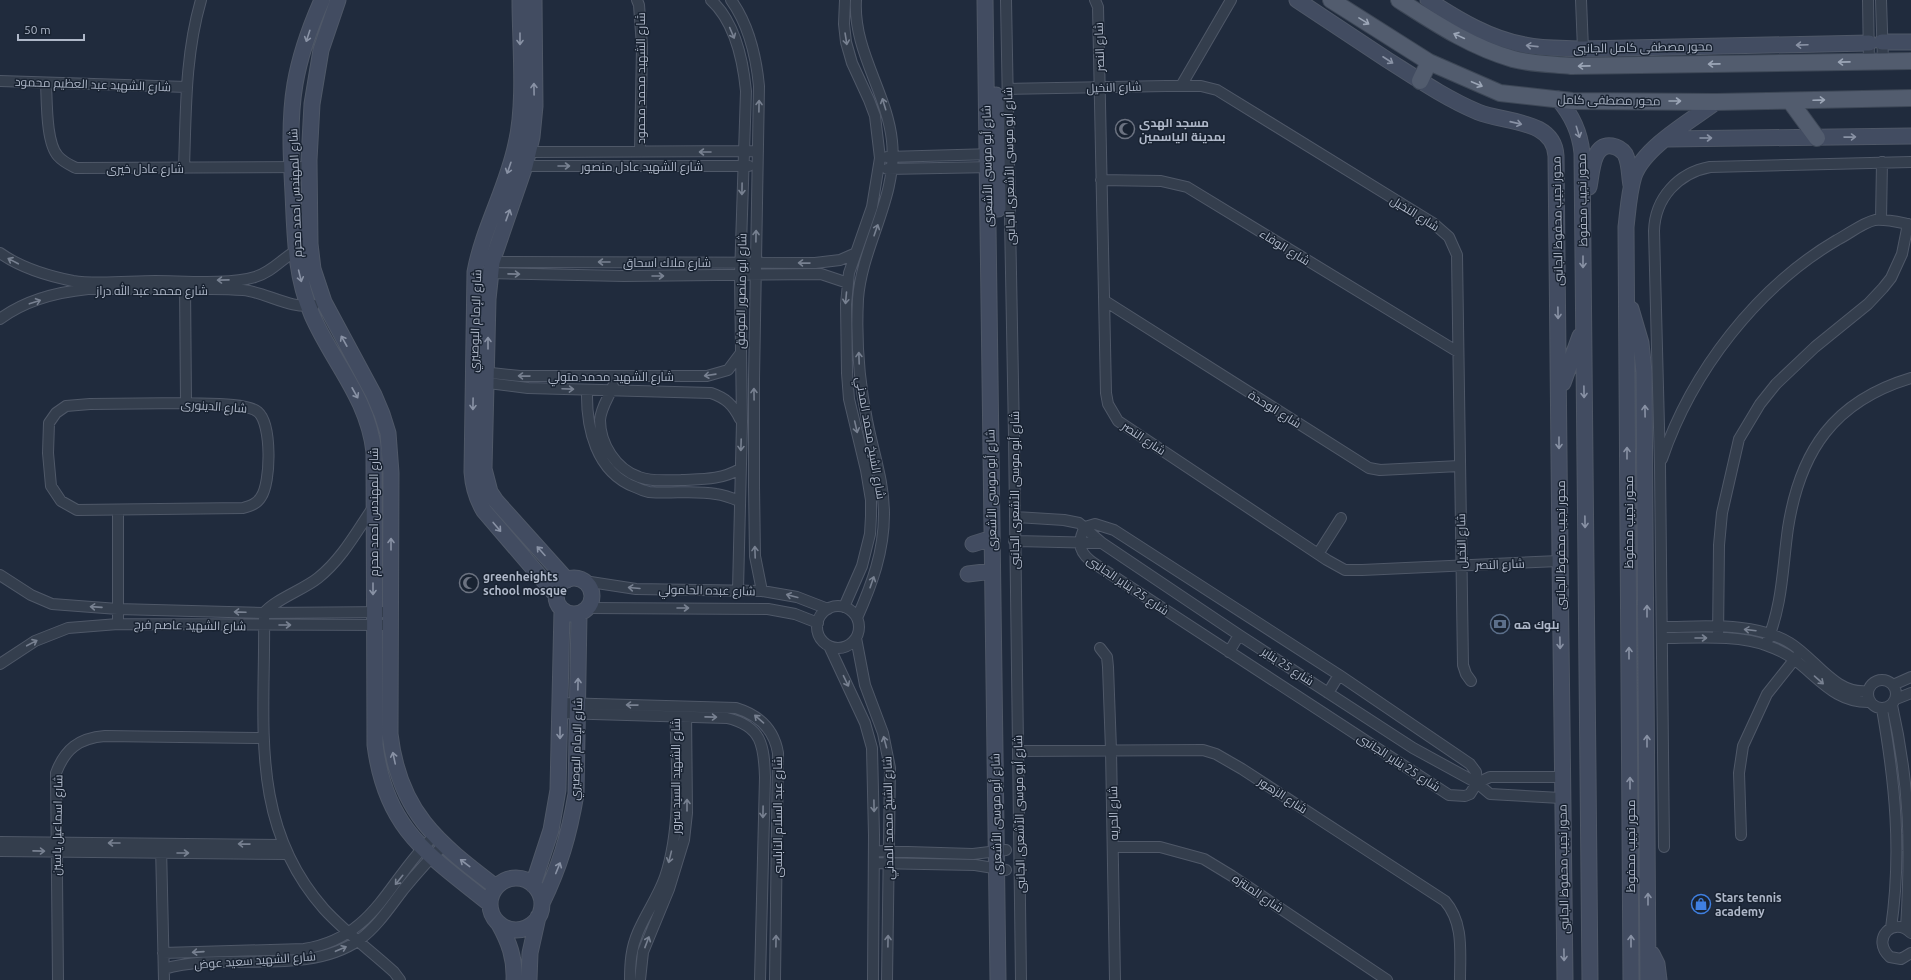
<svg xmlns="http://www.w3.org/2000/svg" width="1911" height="980" font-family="Ubuntu,Cairo,sans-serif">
<rect width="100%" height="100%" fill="#202b3d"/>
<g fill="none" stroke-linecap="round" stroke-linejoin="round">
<defs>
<path id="street" d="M637,0L639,5L642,46L640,151
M711,0C735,22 743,60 746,91L740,276L742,422L738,590
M731,0C749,25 756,55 759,86L754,379V486L755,556L762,591
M856,0C853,51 887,92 892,141C898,197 862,245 858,299C856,339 859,381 867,420C873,452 884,481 884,514C884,552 872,584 857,618
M1006,0L1014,436L1021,980
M1095,0L1098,7L1106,393L1108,404L1118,421L1327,560L1345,570H1362L1559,561
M1581,0L1583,49
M1868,0L1869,62
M1881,0L1883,61
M0,81L187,87
M46,83C47,102 46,143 58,156C63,162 70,165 76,168L310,167
M1181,86L1231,0
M1008,89L1166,86H1201L1217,90L1433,223L1449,237L1457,255L1463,665L1466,674L1471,681
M529,152L758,151
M887,157L993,154
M525,166H749
M184,168C186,111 185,55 201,0
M887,169L993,167
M1101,180L1161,181L1187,187L1458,352
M1881,220L1882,162
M0,253C21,268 48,276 73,281C96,285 131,281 155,281C183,281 229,285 255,277C273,272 284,256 301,248
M487,262L815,263L840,260L856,253
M485,273L624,276L821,274L848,283
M185,283L186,403
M1105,301L1369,468L1380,470L1459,466
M0,319C24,301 58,292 88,289C139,289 192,287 243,290C266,292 291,310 314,305
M482,372L520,376H707L728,370L740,354
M480,382L528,388L711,393C726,398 733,405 740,419
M613,386C609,397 601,407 600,420C600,444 616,469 639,477C652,482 667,480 681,480C702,479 721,480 740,469
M587,390C586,428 596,472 635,487C639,489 644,491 649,492C671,494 694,490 716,494C724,495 732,498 739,501
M186,403C202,404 247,402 258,412C272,424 271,483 261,497C257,504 250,506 243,508L77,510L61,501L51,486L48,453L49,423L56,413L66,406L90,404Z
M1662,459C1692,371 1757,287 1837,240C1849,234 1862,223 1875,220C1885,219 1898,222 1908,224L1902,254L1891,278L1883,288L1868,304L1815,347L1776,384L1760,404L1739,439L1722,513L1719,545L1718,638
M374,506C357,531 342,559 318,578C303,590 274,600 264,613C266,720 247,822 324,909C345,932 371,951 394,972L400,980
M118,510V624
M1015,517L1064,520L1079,523L1102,543L1239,635L1413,748L1477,783L1490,794L1561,798
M1014,541L1102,543
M1318,554L1341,518
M0,575L31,595L52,604L118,609L264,613L391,612
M584,581L636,589L762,591L797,597L828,609
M817 627a21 21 0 1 1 42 0a21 21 0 1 1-42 0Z
M844,607L862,566L870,534L871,516V500L866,470L849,399L847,373L846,304L849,273L872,207L880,158L875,116L869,100L852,63L846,42L844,24L845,0
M588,608L768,609L795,614L818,623
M1662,627C1703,627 1754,621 1790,643C1816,659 1835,695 1868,691
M856,638L865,685L883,733L890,768L887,980
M1662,638C1692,638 1740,634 1768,646C1777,649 1787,654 1795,660C1820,679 1836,703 1870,702
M1766,645C1783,603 1782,571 1788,528C1800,451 1834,401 1911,378
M829,646L865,723L872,748L874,835L873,980
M1100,648L1107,657L1108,667L1111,750L1115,980
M1229,652L1239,635
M0,664L35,641L68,628L118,624L391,625
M1868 694a14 14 0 1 1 28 0a14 14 0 1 1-28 0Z
M1893,685L1911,677
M1328,693L1339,675
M1896,699L1911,693
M560,703L736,708C759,715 774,729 778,753L775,980
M1892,705C1910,785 1911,847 1906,928
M1882,709C1895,783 1902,852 1891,928
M560,713L727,718C762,726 764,746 765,777L760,980
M1018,751L1203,750L1216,754L1242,769L1445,901C1464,923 1460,952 1460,980
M1477,783L1476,772L1470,764L1339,675L1114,530L1095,524L1085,527C1076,544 1080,554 1095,564L1449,795L1465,796L1470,794L1477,783L1490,777H1561
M1741,835L1739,773L1743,746L1767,694L1798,655
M0,842L283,845
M161,846L164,980
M1113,847H1160L1204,859L1232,876L1387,980
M1664,847L1660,466L1654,231C1655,198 1678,173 1710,167L1911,162
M0,851L287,854
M875,851L973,854L1006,850
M874,863L975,865L1006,870
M1911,933C1894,915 1870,939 1890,957L1901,959L1911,953
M163,953L304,949C375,938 388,880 434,836
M164,969C224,951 306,977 359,940C377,927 390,907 403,890C416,874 429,859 444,845
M58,980L56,773C65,749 79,738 105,736L263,738
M630,980C630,963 631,948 638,932C646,913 658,897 665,877C682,826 677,765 675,710
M640,980L643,952L669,889L684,840L687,813L686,710"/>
<path id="secondary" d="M322,0C310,27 300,55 295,84C289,119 291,157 293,193C295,235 295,276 312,315C333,363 368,398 374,452L375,745C386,830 428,854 490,904
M338,0L321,50L312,104L309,160L310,244L313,269L324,302L374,395L382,414L388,433L391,473L390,734C399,812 437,842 496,887
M520,0C520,44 526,102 516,144C507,188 483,228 475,272L472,472C473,487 476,498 484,511L556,595
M534,0L535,106L532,137L525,166L492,262L488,299L484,469L490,492L496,501L567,580
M985,0L998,980
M1297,0C1327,20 1356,39 1386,59C1416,78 1445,98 1478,112C1505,123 1554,119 1556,156C1560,431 1560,705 1565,980
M1428,0C1457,19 1490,39 1525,45C1544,49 1564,48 1583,49L1869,43
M1882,42H1911
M996,95L998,209
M1558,99C1572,115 1580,132 1582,153L1590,980
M1667,139L1911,136
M1589,187C1592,173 1592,143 1612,146C1618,147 1622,150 1625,154C1630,163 1629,176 1631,185
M1631,309L1641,343L1644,372L1648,980
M1563,383L1580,336
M973,544L992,538
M968,574L992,571
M556 596a18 18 0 1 1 36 0a18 18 0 1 1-36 0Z
M490 904a26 26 0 1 1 52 0a26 26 0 1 1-52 0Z
M533,885L551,830L558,790L562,610
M542,903C560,866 569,835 576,794L579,614
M499,924C509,942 515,958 514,980
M1652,954L1657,964L1659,980
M529,980L530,953L538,917
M1631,980L1626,227C1628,210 1629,192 1634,176C1644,147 1692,120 1716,102"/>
<path id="primary" d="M1331,0L1429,62L1500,93L1572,101L1716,102L1911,98
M1399,0C1435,23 1471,47 1513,59C1532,64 1551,64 1571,66L1911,61
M1420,81L1429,62
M1790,101L1817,138"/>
</defs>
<use href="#street" stroke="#4f5868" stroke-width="12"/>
<use href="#secondary" stroke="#4f5868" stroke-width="17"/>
<use href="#primary" stroke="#3d4756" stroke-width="18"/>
<use href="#street" stroke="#343e4d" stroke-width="10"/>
<use href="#secondary" stroke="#424c61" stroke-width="15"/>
<use href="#primary" stroke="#525c6e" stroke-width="16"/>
</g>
<defs><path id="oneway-shaft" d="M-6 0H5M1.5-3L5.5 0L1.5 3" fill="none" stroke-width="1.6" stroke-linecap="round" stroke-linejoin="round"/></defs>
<g stroke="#9ca6b7">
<use href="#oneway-shaft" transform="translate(1364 21) rotate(32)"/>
<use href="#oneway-shaft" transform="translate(1459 36) rotate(-155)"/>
<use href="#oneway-shaft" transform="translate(1844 62) rotate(179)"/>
<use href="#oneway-shaft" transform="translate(1714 64) rotate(179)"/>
<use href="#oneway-shaft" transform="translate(1584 66) rotate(179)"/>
<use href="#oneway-shaft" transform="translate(1477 84) rotate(23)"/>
<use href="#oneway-shaft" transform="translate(1819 100) rotate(-2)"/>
<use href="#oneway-shaft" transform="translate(1675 101)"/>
</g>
<g stroke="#788191">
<use href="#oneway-shaft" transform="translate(732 33) rotate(67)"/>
<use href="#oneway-shaft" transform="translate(846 39) rotate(81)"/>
<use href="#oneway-shaft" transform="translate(884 104) rotate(-107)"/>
<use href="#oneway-shaft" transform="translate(759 106) rotate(-89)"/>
<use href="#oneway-shaft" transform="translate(705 152) rotate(-180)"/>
<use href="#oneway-shaft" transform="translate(564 166)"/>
<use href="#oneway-shaft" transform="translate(742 189) rotate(91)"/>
<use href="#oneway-shaft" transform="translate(876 230) rotate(-71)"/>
<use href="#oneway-shaft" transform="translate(756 236) rotate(-89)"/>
<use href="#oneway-shaft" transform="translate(13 261) rotate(-152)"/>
<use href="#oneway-shaft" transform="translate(604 262) rotate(-180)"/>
<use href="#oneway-shaft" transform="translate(804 263) rotate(-179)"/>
<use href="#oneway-shaft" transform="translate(514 274) rotate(1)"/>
<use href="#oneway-shaft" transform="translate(658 276)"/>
<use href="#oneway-shaft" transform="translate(223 280) rotate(179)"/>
<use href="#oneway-shaft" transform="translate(846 298) rotate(95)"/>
<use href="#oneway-shaft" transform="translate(35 302) rotate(-18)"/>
<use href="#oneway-shaft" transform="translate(859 358) rotate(-92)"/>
<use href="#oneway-shaft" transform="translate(710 375) rotate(172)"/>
<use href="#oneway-shaft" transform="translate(524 376) rotate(-179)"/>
<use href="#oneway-shaft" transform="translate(568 389) rotate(2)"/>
<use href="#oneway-shaft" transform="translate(754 394) rotate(-91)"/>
<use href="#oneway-shaft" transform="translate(856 427) rotate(77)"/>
<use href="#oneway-shaft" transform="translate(741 445) rotate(92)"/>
<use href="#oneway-shaft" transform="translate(755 552) rotate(-92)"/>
<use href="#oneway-shaft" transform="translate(872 582) rotate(-71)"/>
<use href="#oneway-shaft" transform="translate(634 588) rotate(-175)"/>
<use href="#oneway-shaft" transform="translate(792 596) rotate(-165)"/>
<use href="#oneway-shaft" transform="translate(96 607) rotate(-176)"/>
<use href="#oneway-shaft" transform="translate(683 608)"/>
<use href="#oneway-shaft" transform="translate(240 612) rotate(-178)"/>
<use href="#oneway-shaft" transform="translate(285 625)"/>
<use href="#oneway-shaft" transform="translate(1750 630) rotate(-173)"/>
<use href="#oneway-shaft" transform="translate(1701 638)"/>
<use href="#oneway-shaft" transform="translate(32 643) rotate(-28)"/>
<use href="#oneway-shaft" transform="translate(1819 680) rotate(41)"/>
<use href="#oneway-shaft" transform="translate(846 681) rotate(64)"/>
<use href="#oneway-shaft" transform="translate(632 705) rotate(-179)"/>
<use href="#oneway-shaft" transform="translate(711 717) rotate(1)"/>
<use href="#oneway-shaft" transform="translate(759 719) rotate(-139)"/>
<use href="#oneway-shaft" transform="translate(885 742) rotate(-105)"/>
<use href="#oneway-shaft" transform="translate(687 805) rotate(-90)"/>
<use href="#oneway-shaft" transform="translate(874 806) rotate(89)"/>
<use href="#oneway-shaft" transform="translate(763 812) rotate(91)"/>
<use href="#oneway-shaft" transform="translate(114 843) rotate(180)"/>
<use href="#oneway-shaft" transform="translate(244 844) rotate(-179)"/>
<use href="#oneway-shaft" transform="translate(39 851) rotate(1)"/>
<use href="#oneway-shaft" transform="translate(183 853)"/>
<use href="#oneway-shaft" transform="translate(670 857) rotate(104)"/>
<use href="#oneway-shaft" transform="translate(399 880) rotate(129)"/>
<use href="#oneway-shaft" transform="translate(776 941) rotate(-89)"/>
<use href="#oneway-shaft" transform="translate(888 941) rotate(-89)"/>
<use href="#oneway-shaft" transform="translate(647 942) rotate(-69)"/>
<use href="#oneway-shaft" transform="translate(341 949) rotate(-23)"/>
<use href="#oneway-shaft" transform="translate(198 952) rotate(176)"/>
</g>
<g stroke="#8992a5">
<use href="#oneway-shaft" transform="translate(308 36) rotate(108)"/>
<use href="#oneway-shaft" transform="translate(520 39) rotate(90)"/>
<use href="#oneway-shaft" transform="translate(1802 45) rotate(178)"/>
<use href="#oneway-shaft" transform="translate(1532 46) rotate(-174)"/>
<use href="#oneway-shaft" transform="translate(1388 60) rotate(33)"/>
<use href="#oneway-shaft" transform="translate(534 89) rotate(-91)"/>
<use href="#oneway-shaft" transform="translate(1516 123) rotate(13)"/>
<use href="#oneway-shaft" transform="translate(1578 132) rotate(73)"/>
<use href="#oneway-shaft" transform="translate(1850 137) rotate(-1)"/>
<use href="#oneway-shaft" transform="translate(1706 138)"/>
<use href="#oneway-shaft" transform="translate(509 168) rotate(109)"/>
<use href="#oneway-shaft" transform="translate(508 215) rotate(-70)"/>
<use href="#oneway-shaft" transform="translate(1583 262) rotate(90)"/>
<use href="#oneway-shaft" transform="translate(300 276) rotate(76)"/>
<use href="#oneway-shaft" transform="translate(1558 313) rotate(89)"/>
<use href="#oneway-shaft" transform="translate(344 341) rotate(-119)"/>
<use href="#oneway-shaft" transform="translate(488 343) rotate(-90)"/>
<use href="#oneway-shaft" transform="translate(1584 392) rotate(89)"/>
<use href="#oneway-shaft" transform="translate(355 393) rotate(61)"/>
<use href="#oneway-shaft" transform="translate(473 404) rotate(91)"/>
<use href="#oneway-shaft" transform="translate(1645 411) rotate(-91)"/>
<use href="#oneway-shaft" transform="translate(1559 443) rotate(90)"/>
<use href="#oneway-shaft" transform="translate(1627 453) rotate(-90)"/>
<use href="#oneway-shaft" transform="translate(1585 522) rotate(89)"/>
<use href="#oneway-shaft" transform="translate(497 527) rotate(50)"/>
<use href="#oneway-shaft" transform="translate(391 544) rotate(-90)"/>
<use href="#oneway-shaft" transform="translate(541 551) rotate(-132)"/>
<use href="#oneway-shaft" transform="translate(373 589) rotate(90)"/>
<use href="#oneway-shaft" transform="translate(1647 611) rotate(-90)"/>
<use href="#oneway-shaft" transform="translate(1560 643) rotate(89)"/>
<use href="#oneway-shaft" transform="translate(1629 653) rotate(-90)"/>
<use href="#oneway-shaft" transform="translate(578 684) rotate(-89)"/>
<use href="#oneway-shaft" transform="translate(560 733) rotate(90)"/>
<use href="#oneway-shaft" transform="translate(1647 741) rotate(-90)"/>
<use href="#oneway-shaft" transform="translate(394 758) rotate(-102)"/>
<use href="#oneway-shaft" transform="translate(1630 783) rotate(-90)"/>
<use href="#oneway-shaft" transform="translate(465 863) rotate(-143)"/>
<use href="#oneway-shaft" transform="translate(558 868) rotate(-68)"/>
<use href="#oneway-shaft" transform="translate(1648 899) rotate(-90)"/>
<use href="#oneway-shaft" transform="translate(1631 941) rotate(-90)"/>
<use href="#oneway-shaft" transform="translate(1564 955) rotate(89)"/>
</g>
<defs>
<symbol id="mosque-ring" viewBox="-11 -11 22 22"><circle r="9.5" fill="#192332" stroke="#6b7280" stroke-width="1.5"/><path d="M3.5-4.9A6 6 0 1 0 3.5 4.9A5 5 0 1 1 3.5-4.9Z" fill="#6b7280"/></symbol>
<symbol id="bank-ring" viewBox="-11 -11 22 22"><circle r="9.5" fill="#192332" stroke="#5c6f8a" stroke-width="1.5"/><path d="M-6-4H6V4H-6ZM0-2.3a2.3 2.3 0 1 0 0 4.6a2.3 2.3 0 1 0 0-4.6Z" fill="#5c6f8a"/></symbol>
<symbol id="shop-ring" viewBox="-11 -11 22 22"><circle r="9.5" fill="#192332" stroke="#3f7fe0" stroke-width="1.5"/><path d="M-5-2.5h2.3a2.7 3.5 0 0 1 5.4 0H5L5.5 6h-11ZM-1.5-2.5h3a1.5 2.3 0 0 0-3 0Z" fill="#3f7fe0"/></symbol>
</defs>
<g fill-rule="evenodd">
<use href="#mosque-ring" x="1114" y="118" width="22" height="22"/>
<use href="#mosque-ring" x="458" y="572" width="22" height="22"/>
<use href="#bank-ring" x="1489" y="613" width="22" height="22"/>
<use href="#shop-ring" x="1690" y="893" width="22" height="22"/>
</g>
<g text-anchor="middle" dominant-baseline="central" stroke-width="3" stroke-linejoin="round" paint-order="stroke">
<g font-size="12" fill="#afb8c9" stroke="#192332">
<text transform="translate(1099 47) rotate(-92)">شارع النصر</text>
<text transform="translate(1643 47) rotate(-1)">محور مصطفى كامل الجانبى</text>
<text transform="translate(640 78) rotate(-90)">شارع الشهيد محمد محمود</text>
<text transform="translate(93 84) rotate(2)">شارع الشهيد عبد العظيم محمود</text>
<text transform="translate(1114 87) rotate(-2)">شارع النخيل</text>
<text transform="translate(1609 100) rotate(1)">محور مصطفى كامل</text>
<text x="642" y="166">شارع الشهيد عادل منصور</text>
<text transform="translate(987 166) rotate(-91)">شارع أبو موسى الأشعرى</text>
<text transform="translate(1009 166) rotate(-91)">شارع أبو موسى الأشعرى الجانبى</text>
<text x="145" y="168">شارع عادل خيرى</text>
<text transform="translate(295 193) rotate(-92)">شارع المهندس احمد محرم</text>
<text transform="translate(1582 200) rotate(-91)">محور نجيب محفوظ</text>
<text transform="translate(1415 213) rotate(32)">شارع النخيل</text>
<text transform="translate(1557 221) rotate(-91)">محور نجيب محفوظ الجانبى</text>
<text transform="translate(1285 247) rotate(32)">شارع الوفاء</text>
<text x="667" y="262">شارع ملاك اسحاق</text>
<text x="152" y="290">شارع محمد عبد الله دراز</text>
<text transform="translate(741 291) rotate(-89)">شارع ابو منصور الموفق</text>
<text transform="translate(475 321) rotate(-88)">شارع الإمام البوصيري</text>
<text x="611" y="376">شارع الشهيد محمد متولي</text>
<text transform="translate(214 406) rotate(4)">شارع الدينورى</text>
<text transform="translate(1275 409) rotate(32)">شارع الوحدة</text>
<text transform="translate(871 438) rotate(80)">شارع الشيخ محمد المدني</text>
<text transform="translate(1144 438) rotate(34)">شارع النصر</text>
<text transform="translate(991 490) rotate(-91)">شارع أبو موسى الأشعرى</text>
<text transform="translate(1014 490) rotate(-90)">شارع أبو موسى الأشعرى الجانبى</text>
<text transform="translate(373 512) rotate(-90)">شارع المهندس احمد محرم</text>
<text transform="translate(1628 522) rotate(-90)">محور نجيب محفوظ</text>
<text transform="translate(1461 541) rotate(-91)">شارع النخيل</text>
<text transform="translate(1560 545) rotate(-90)">محور نجيب محفوظ الجانبى</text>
<text transform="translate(1500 564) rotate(-2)">شارع النصر</text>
<text transform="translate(1128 585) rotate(34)">شارع 25 يناير الجانبى</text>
<text transform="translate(707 590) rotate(1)">شارع عبده الحامولي</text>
<text transform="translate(190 625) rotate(1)">شارع الشهيد عاصم فرج</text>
<text transform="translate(1288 666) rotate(33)">شارع 25 يناير</text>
<text transform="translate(576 749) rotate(-88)">شارع الإمام البوصيري</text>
<text transform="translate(1399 762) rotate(33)">شارع 25 يناير الجانبى</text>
<text transform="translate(675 776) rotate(-90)">شارع الشهيد السيد سرور</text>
<text transform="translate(1283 795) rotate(33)">شارع الزهور</text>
<text transform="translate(1113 813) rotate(-91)">شارع الحريه</text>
<text transform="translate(996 814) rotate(-91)">شارع أبو موسى الأشعرى</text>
<text transform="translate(1019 814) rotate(-91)">شارع أبو موسى الأشعرى الجانبى</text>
<text transform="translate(777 817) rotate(-90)">شارع عبد السلام النابلسى</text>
<text transform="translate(888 818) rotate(-91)">شارع الشيخ محمد المدني</text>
<text transform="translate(57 825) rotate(-89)">شارع اسماعيل ياسين</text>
<text transform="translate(1630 846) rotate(-90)">محور نجيب محفوظ</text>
<text transform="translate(1563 869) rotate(-91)">محور نجيب محفوظ الجانبى</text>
<text transform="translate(1258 893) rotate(34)">شارع المنتزه</text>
<text transform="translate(255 960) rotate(-4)">شارع الشهيد سعيد عوض</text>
</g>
<g font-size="12" font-weight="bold" fill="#afb8c9" stroke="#192332" text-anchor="start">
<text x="1139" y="122">مسجد الهدى<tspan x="1139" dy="14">بمدينة الياسمين</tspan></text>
<text x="483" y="576">greenheights<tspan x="483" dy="14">school mosque</tspan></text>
<text x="1514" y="624">بلوك هه</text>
<text x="1715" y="897">Stars tennis<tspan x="1715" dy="14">academy</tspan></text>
</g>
</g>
<path d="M18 34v6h66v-6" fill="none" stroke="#afb8c9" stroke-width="2"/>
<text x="24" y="34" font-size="12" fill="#afb8c9" stroke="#192332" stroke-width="3" paint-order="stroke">50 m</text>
</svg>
